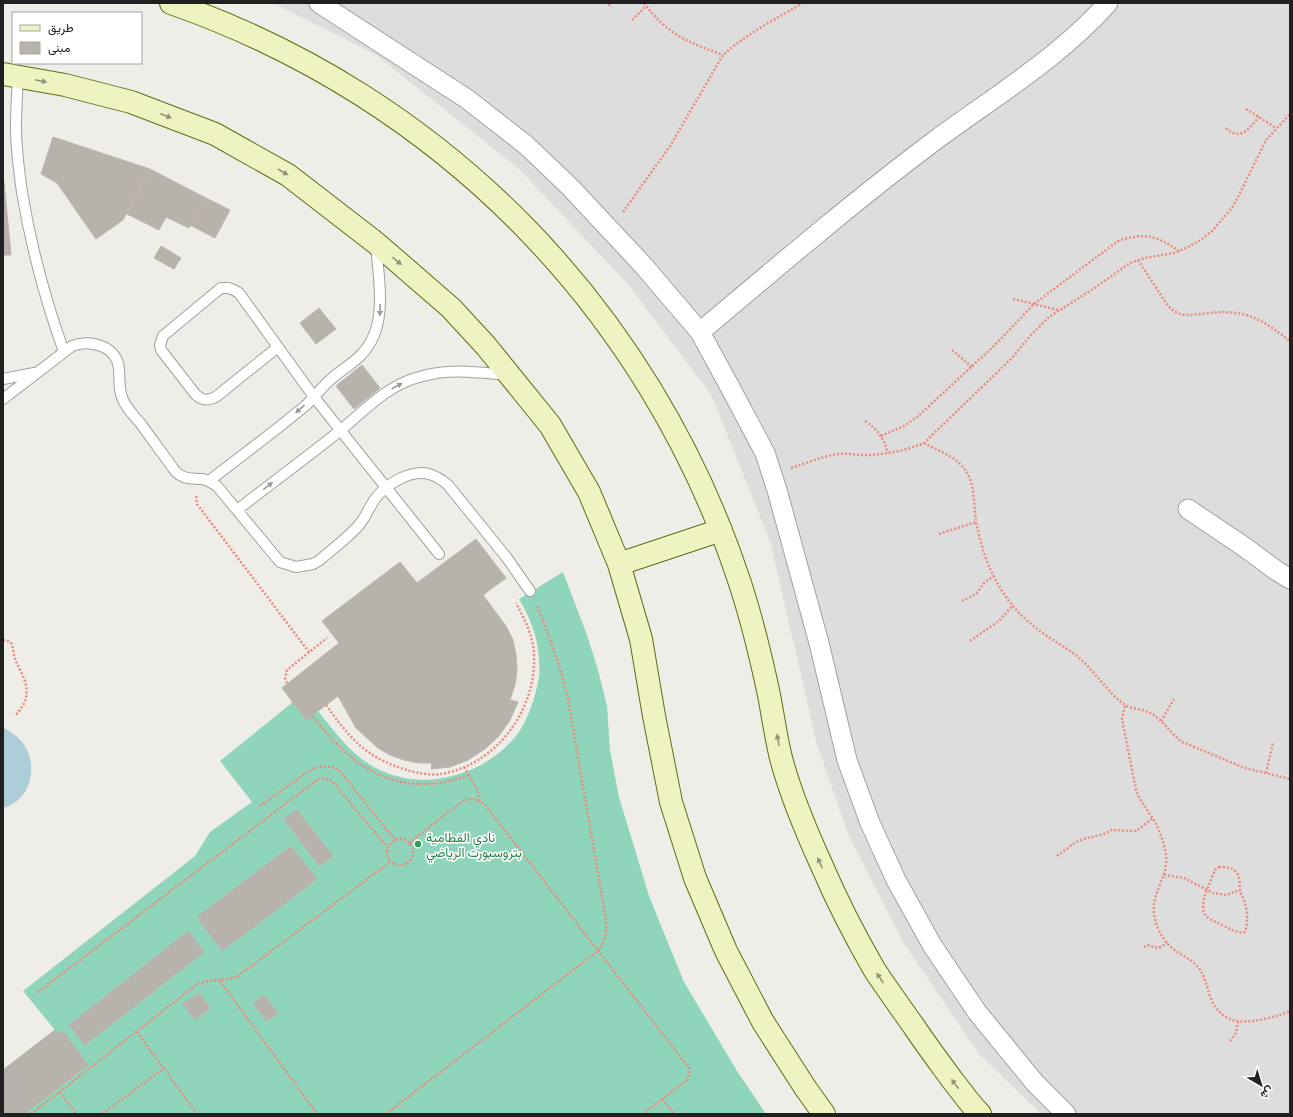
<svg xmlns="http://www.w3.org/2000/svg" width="1293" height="1117" font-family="Cabin,Vazirmatn,sans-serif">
<rect width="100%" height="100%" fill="#efede7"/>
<path fill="#dedddd" d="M272,3H1290V1114H1041L979,1054L903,942L848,834L817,744L770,541L712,396L627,283L520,170L375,54Z"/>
<path fill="#8fd5bb" d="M563,572L587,635L598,670L607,706L610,750L619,797L649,896L684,982L737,1071L766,1114H3V1070L55,1030L23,991L195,856L210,832L252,802L220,761L293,702L306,720L318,711C335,732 352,756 376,768C422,793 484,776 516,736C528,721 536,695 539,677C540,672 539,666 539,661C538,637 531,620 519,599Z"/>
<path fill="#adcdd8" d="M3,727C12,733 21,738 26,748C38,770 29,802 3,808Z"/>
<path fill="#b8b2ad" stroke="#bfb5ab" d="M53,137L150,169L123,220L96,239L57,183L41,174Z
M150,169L204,197L189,228L166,217L159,230L127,214Z
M4,182L11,255H3V183Z
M204,197L230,210L215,238L190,225Z
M161,246L181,258L174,269L154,258Z
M319,308L336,329L316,344L300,323Z
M362,365L380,388L354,409L336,386Z
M476,539L506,578L483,595L506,626L513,640L516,655L517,670L515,685L510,700L518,702L510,720L499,736L485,749L468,760L450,767L431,769L432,763H418L404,760L390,755L378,748L356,728L338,696L306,720L282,688L339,643L322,621L400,562L417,583Z
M297,810L333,856L319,866L284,819Z
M291,846L317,879L222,951L197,917Z
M188,931L204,952L85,1045L69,1025Z
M199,993L210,1008L195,1020L183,1004Z
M264,995L278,1013L266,1021L253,1003Z
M55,1030L58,1034L63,1031L88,1065L24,1114H3V1070Z"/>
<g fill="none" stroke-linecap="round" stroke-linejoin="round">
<defs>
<path id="lane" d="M18,76C17,94 16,111 16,128C16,150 19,171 22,192C31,247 45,299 64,352
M278,347L217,396C209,401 203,401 196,395L161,350L160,345L163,336L216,292L221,288H228L234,290L239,293L314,397L439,554
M3,379L34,373
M3,399L72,346C91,339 117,346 119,369C120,381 118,391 124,402C128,410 135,417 141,424C152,440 164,455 175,471C184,480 191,478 202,479C208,480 212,483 217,486L280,562L296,567L313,564L320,560C332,549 348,538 359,525C366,517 369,507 375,499C386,484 411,469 429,474C437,476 442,480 448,485L507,558L530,591
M209,481C241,456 274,432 305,406C314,398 321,388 330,380C348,364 364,359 374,335C385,309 378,272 376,245
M237,510C272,483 307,457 341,430C365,410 388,385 419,377C449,368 476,372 507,375"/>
<path id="street" d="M319,3L467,99L526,145L570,187L642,264L700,332L731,389L765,453L777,490L819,643L847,760L870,823L896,880L932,945L977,1012L1035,1083L1066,1114
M700,332C776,268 853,202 933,142C992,98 1058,59 1108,3
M1188,509L1243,546L1277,571L1290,579"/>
<path id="secondary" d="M171,3C443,98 650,310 740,583C752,620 761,657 769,695C773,716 776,738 781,758C791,796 806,831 822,866C837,901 855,936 874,969C887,989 901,1008 915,1028C927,1046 940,1063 953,1081C962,1092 970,1104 980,1114
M3,74L65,85L131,102L215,134L288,175L376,243L451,308L486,346L550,425L589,492L619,564L641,639L654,716L671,802L695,878L726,951L763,1022L806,1089L824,1114
M619,564L721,530"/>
</defs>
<use href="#lane" stroke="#a1a1a1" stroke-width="12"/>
<use href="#street" stroke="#a1a1a1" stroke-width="21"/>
<use href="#secondary" stroke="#606c12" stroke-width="24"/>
<path stroke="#ea8b7e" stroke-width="2.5" stroke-dasharray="2 2" stroke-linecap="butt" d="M644,3C668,35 687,42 723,55
M609,6L610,3
M632,20L646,6
M1246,109L1276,128
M1226,128C1241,142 1249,128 1259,117
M623,212L670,146L723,55C745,35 777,18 803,3
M1138,260L1168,306C1172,309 1175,313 1181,314C1187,316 1195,314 1202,314C1216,312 1228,311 1242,314C1261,318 1275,330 1290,341
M1013,299L1058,310
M952,350L972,367
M865,421C877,429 884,438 888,453
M881,436L904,426L917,417L995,345L1034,304L1118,241C1144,232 1157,236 1179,251
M924,443C935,449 951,455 960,464C976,478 973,502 976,521C977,528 979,535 981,542C986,564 998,588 1013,606C1022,617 1033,626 1044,634C1055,642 1067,648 1077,656C1094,670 1105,689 1121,702C1130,710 1142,708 1152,714C1164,721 1171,734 1182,742L1245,768L1290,779
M791,468C807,463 823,456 839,454C846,453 855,455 863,455C883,455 905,451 924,443L1012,358L1031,335L1049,317L1093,289L1130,263L1145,258L1174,253L1188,247L1201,240L1212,231L1232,208L1239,195L1266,140L1290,114
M196,496L197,504L309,652
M939,534L976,522
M962,601L976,594L985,582L994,576
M3,640C6,640 9,641 11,643C14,648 13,654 15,659C20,671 29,683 26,697C25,704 20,710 15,716
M970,641L999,621L1013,605
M287,683L285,679L287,670L327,638
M326,705C339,723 352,741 371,754C388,765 420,777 440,774C495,766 536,711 534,657C534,637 525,620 516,603
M1125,706L1122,719L1136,790C1140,801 1147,809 1153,819C1160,830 1164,843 1166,855C1169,876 1151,893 1154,914C1156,927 1162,939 1172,948C1179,954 1188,957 1195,964C1205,973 1206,986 1211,999C1223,1024 1240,1024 1264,1019C1273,1017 1281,1015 1290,1011
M312,716C321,726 329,737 339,746C376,783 419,794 469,775
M1161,721L1174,699
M464,767L478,791L480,801
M1266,773L1273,743
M260,806L309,771C320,765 328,765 339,770L395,840
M387 852a13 13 0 1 1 26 0a13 13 0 1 1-26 0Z
M409,843L460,803C470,797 476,798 485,805L689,1068V1074L687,1080L643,1114
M1057,856L1076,842L1084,839L1104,834L1112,830L1136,831L1153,818
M1219,867C1225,867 1232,867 1236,872C1241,877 1239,884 1240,890C1240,893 1242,895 1243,898C1248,909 1248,921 1245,932C1237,934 1231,929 1224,926C1219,923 1212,921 1207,917C1196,907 1211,881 1215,870Z
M1164,875L1184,878L1213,893L1226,895L1240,890
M1144,947L1148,945C1158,948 1158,950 1167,942
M220,981L317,1114
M38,992L318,779H329L333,782L387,847
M137,1032L197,1114
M1230,1041L1236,1033L1238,1022
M60,1092L76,1114
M662,1099L674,1114
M31,1114L196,985C211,978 223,982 238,976L390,862
M102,1114L164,1068
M386,1114L599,950C605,940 607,932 606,920L568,699C560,665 550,638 537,606"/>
<use href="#lane" stroke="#fff" stroke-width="10"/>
<use href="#street" stroke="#fff" stroke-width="19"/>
<use href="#secondary" stroke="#eff3c2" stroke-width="22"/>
</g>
<defs><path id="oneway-solid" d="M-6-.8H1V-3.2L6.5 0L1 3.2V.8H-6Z"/></defs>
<g fill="#929479">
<use href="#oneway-solid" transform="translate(41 81) rotate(11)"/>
<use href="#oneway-solid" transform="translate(166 116) rotate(21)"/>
<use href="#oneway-solid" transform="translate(283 172) rotate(30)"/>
<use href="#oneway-solid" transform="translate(397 261) rotate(41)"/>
<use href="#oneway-solid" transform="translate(778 740) rotate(-101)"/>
<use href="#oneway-solid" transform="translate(820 863) rotate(-114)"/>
<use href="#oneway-solid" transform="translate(880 978) rotate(-124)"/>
<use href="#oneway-solid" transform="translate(955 1084) rotate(-127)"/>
</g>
<g fill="#9b9b9b">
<use href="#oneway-solid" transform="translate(380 310) rotate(92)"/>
<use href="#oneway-solid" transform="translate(397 386) rotate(-28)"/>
<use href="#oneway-solid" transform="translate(300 409) rotate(140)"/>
<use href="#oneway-solid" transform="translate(268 486) rotate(-38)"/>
</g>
<circle fill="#2e9e5b" stroke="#fff" stroke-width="1.5" cx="418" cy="844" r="4"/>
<g text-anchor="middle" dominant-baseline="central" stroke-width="3" stroke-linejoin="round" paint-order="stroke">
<g font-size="13" fill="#27864d" stroke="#fff" text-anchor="start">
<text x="426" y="837">نادي القطامية<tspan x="426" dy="15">بتروسبورت الرياضي</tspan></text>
</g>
</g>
<rect width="1293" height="1117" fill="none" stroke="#202020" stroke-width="8"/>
<rect x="12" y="12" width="130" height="52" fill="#ffffff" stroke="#a6a6a6"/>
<rect x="20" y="25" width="20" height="6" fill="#eff3c2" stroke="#a6a6a6"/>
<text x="48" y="32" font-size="12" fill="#202020">طريق</text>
<rect x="20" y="42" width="20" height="12" fill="#b8b2ad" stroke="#a6a6a6"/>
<text x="48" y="52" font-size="12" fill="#202020">مبنى</text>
<g transform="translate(1261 1085) rotate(142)" stroke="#ffffff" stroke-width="3" paint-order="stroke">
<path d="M0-3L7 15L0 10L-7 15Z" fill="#202020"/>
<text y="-6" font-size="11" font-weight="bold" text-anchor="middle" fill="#202020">ش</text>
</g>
</svg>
